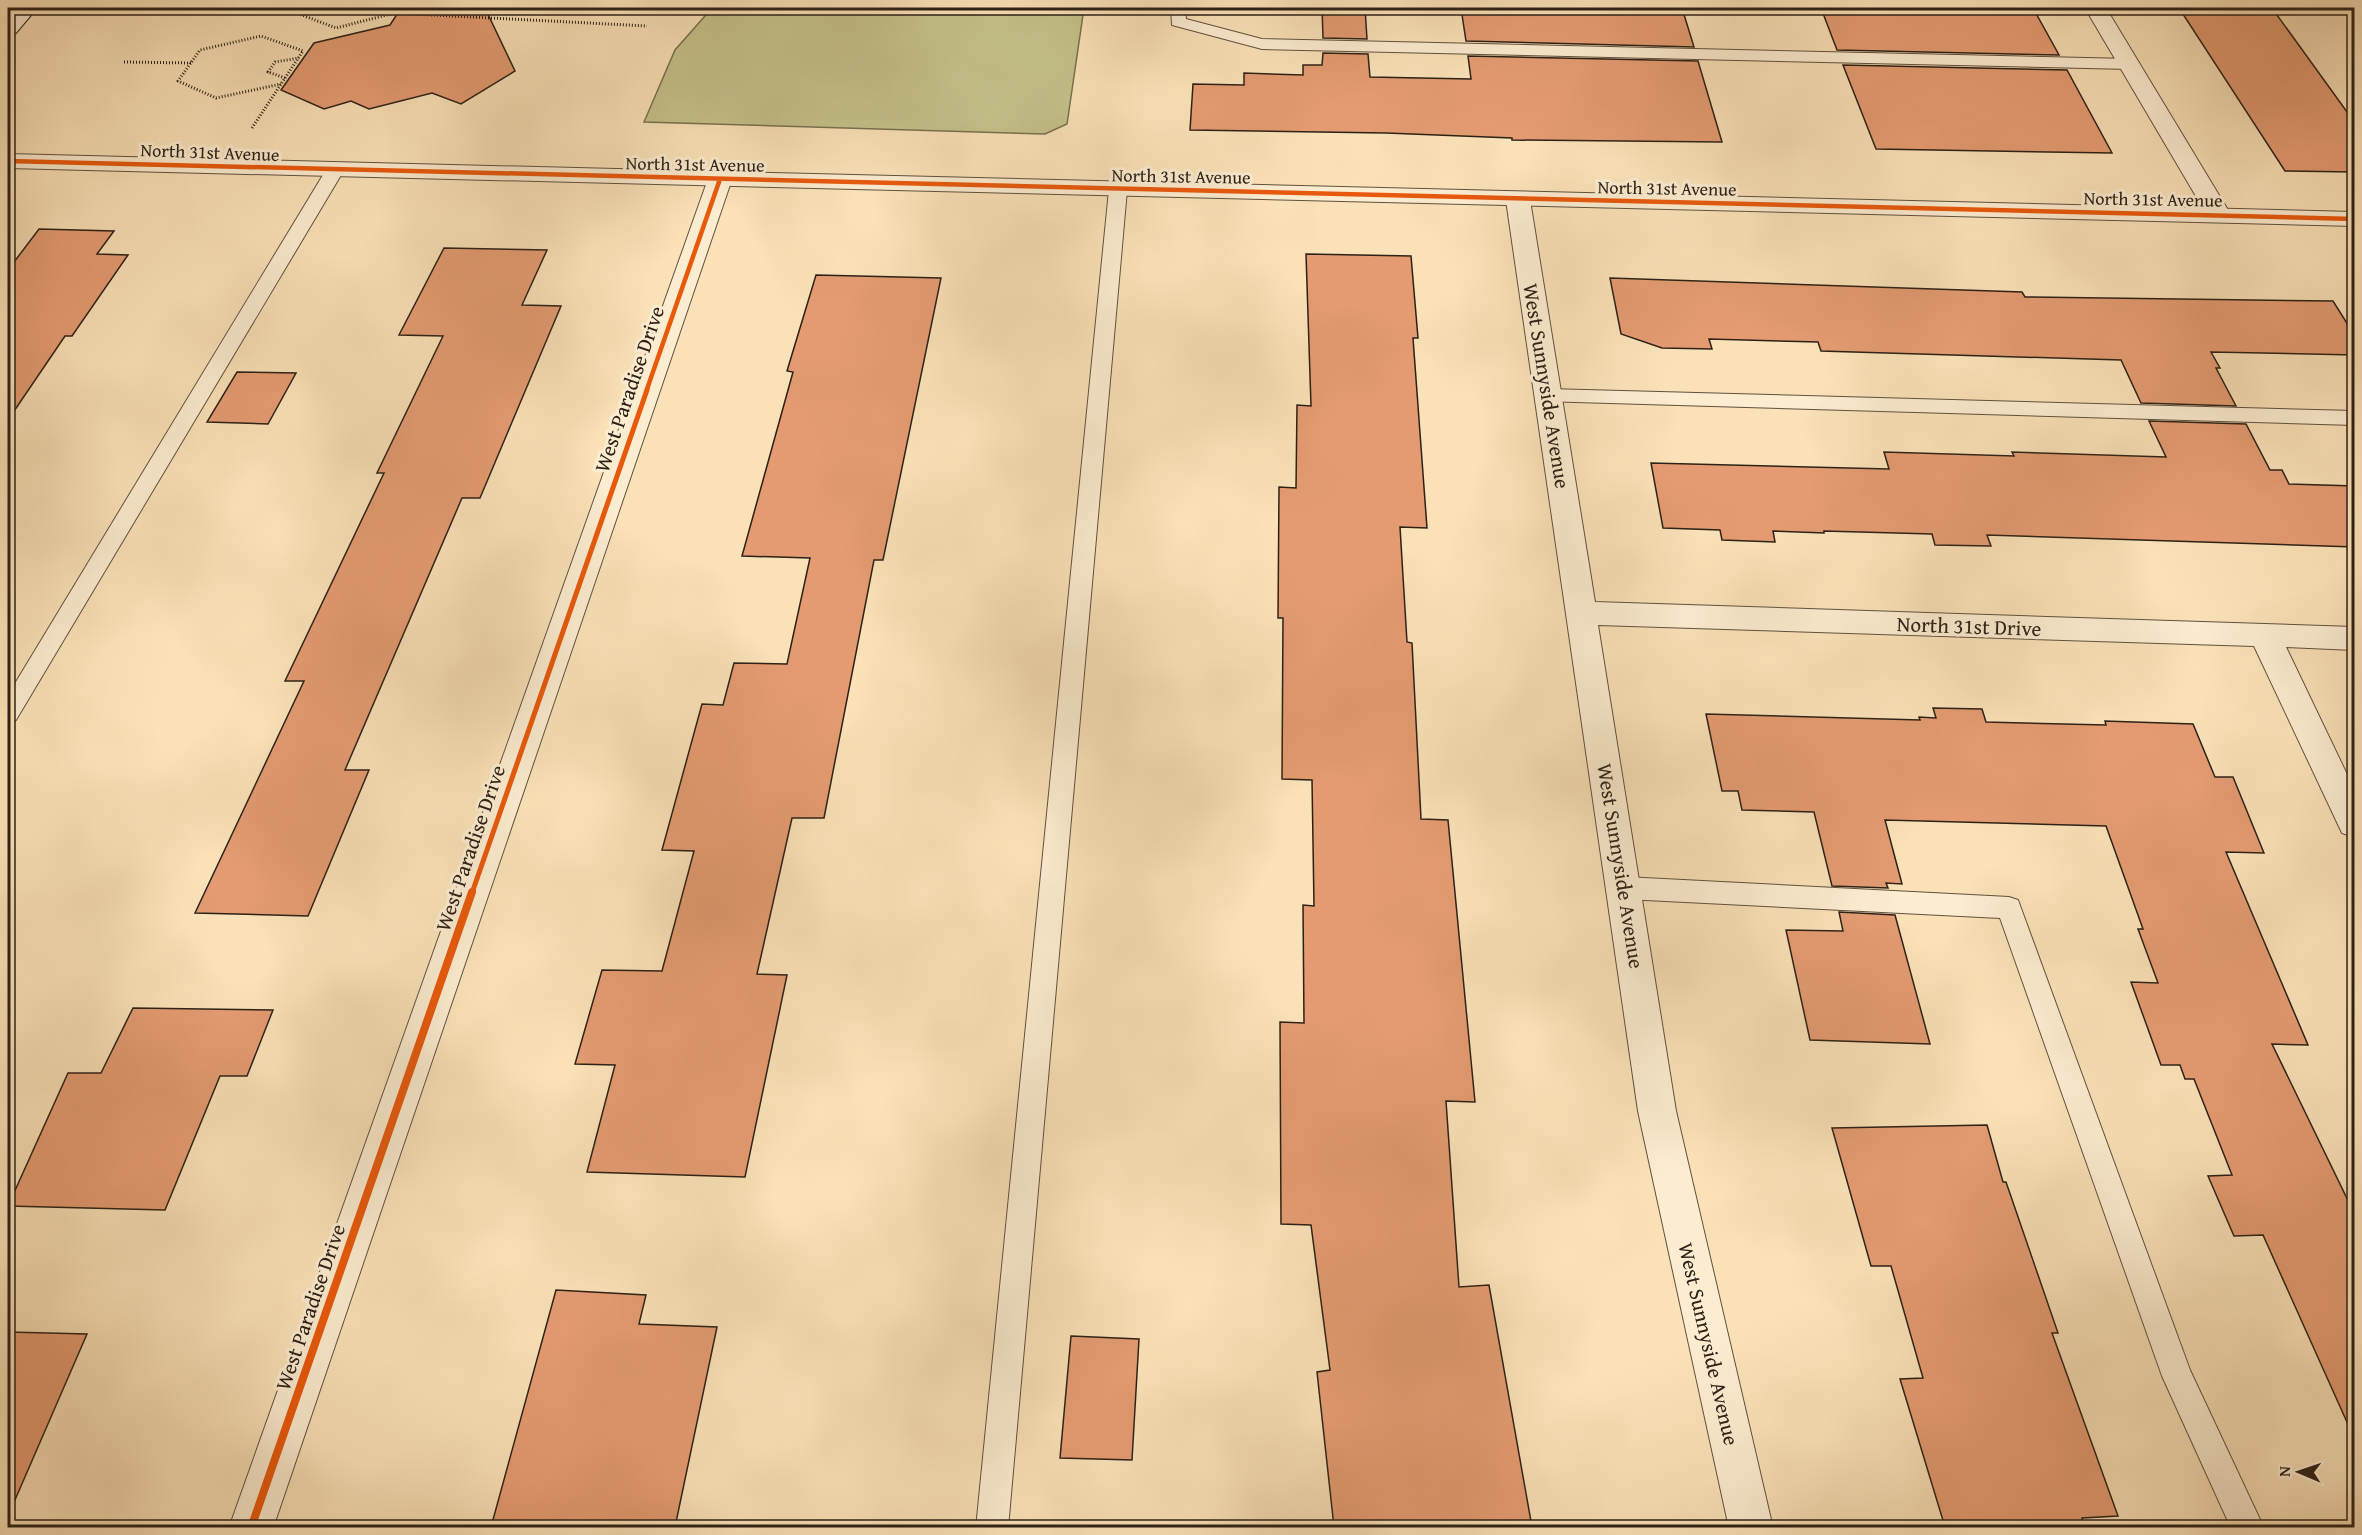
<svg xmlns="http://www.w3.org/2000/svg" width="2362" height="1535" font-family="'Gentium Book Plus',serif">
<rect width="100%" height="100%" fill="#fae1b7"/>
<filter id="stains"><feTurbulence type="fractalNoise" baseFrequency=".00333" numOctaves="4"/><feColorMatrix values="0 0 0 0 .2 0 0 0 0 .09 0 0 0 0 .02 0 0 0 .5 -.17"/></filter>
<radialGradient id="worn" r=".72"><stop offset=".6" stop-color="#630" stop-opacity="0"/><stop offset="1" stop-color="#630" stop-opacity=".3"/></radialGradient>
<path fill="#c5c18a" stroke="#787150" stroke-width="1.5" d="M712,8H1084L1067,124L1045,134L644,122L675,50Z"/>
<path fill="#e49b71" stroke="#2c2117" stroke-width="1.5" d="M401,8H485L515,71L461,104L432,93L369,109L351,101L324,109L281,90L314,43L390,25Z
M1322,8H1365L1367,39L1323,38Z
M1461,8H1682L1694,47L1466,41Z
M1821,8H2033L2059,55L1837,50Z
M2179,8H2272L2355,123V172L2285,171Z
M1323,53L1368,54L1370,77L1471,79L1468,56L1698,61L1722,142L1512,140V138L1386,133L1190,130L1193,84L1244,85V73L1303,75V65H1322Z
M1843,65L2067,70L2112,153L1876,149Z
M39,229L114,231L97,254L128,255L72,336H65L8,420V270Z
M444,248L547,250L522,305L561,306L480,498H462L345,770H369L308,916L195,913L304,681H285L384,473H377L443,336L399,335Z
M1306,254L1411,256L1418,338H1413L1427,528L1400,527L1407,642L1412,643L1421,819L1448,820L1475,1102L1446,1101L1459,1287L1489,1285L1532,1527H1334L1317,1372L1330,1370L1311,1225L1281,1224L1280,1022L1304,1023L1303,905L1314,906L1312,780L1282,779L1283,618H1278L1279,487L1296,488L1297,405L1311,406Z
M816,275L941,278L883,560H874L824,818H792L757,974L787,975L745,1177L587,1172L615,1065L575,1064L602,970L662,971L694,851L662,850L702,704L723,705L734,663L787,664L810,558L742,556L793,372L787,371Z
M1610,278L2022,292L2025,297L2333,301L2355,336V355L2211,352L2220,368H2216L2236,406L2141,403L2121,360L1821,351L1818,342L1709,339L1712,349L1662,348L1621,334Z
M237,372L296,373L268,424L207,422Z
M2149,421L2246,424L2270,470H2282L2289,484L2355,486V547L1987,535L1991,546L1935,545L1932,534L1824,531V533L1773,531L1775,542L1722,540L1720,530L1663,528L1651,463L1889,469L1884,452L2014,456L2012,452L2166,457Z
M1933,708L1982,709L1986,722L2106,725L2105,721L2193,724L2215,777H2233L2264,853L2226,852L2308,1045L2272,1044L2355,1215V1440L2263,1235L2234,1236L2208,1176L2232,1175L2194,1079H2185L2180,1065H2161L2131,982L2158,983L2138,929H2143L2106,826L1885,820L1902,884L1886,883L1888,888L1832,886L1814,812L1742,810L1738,791H1722L1706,714L1920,720L1919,717L1936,718Z
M1839,912L1895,915L1930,1044L1810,1040L1786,930L1843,931Z
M133,1008L273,1010L247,1076H220L165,1210L8,1206L68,1073H101Z
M1987,1125L2003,1182H2006L2058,1333H2052L2118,1516L2082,1518L2084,1525L1945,1527L1900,1379L1923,1378L1891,1266H1871L1832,1128Z
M556,1290L646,1295L639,1324L717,1327L675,1527H491Z
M8,1332L87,1334L8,1516Z
M1071,1336L1139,1339L1132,1460L1060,1458Z"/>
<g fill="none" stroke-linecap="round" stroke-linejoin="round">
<defs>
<path id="service" d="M1171,8H1185L1186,19L1262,39L2130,59L2138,64L2130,69L1262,49L1172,25Z
M335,165L344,170L16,720L8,723V695L326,170Z
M1118,185L1127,190L1008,1528H976L1109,190Z
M1548,389L2354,411V425L1541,401L1538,396L1541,391Z
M1625,877L2009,897L2018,900L2190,1370L2264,1528H2231L2162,1376L2000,918L1625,899L1616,896L1612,888L1616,880Z"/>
<path id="minor" d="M2085,8H2106L2231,215L2228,220L2219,222L2210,220L2207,215Z
M720,172L728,174L732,179L273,1528H229L708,179L712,174Z
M1518,193L1527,195L1530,200L1595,602L2354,627V650L2286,647L2354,789V837L2342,833L2254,646L1598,625L1676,1111L1773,1528H1729L1638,1111L1506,200L1509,195Z"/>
<path id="tertiary" d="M8,154L2354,212V226L8,168Z"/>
<path id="secondary" d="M15,8H37L16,33L8,34V16Z"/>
</defs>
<use href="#service" stroke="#60513f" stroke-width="2"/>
<use href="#minor" stroke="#60513f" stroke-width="2"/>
<use href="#tertiary" stroke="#60513f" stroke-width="2"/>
<use href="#secondary" stroke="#2c2117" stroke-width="2"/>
<path stroke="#2c2117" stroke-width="3" stroke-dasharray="1 2" stroke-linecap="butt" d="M297,8L294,12L336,28L394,13L647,26
M124,62L191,63
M285,78L268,72L275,62L299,58
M252,128L303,51L261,36L200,50L178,81L216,98L281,84"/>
<use href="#service" fill="#fcecd0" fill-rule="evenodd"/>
<use href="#minor" fill="#fcecd0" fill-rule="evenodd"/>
<use href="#tertiary" fill="#fcecd0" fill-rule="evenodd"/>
<use href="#secondary" fill="#fcecd0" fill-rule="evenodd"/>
<defs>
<path id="cycleway-far2" d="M8,161L2354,219
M646,392L720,179"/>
<path id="cycleway-far1" d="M472,893L647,390"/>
<path id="cycleway" d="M251,1528L472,892"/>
</defs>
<use href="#cycleway-far2" stroke="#fcecd0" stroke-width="8"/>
<use href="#cycleway-far1" stroke="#fcecd0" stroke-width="9"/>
<use href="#cycleway" stroke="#fcecd0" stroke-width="11"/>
<use href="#cycleway-far2" stroke="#e8590c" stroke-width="4.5"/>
<use href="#cycleway-far1" stroke="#e8590c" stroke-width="5"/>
<use href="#cycleway" stroke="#e8590c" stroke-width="8"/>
</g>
<g text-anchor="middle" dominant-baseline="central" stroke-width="6" stroke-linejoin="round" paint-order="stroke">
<g font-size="18" fill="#2c2117" stroke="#fcecd0">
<text transform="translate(210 152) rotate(2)">North 31st Avenue</text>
<text transform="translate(695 164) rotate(1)">North 31st Avenue</text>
<text transform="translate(1181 176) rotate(1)">North 31st Avenue</text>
<text transform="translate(1667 188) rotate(1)">North 31st Avenue</text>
<text transform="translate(2153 199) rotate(1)">North 31st Avenue</text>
</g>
<g font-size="21" fill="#2c2117" stroke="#fcecd0">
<text transform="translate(1547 386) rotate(81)">West Sunnyside Avenue</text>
<text transform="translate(629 389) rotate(-71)">West Paradise Drive</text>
<text transform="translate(1969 626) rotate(2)">North 31st Drive</text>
<text transform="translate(470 848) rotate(-71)">West Paradise Drive</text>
<text transform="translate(1621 866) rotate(81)">West Sunnyside Avenue</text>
<text transform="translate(310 1307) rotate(-71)">West Paradise Drive</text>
<text transform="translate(1709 1344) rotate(77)">West Sunnyside Avenue</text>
</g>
</g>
<rect width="2362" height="1535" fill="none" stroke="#fae1b7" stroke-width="30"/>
<rect x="9" y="9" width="2344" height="1517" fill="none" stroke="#2c2117" stroke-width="3"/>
<rect x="15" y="15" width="2332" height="1505" fill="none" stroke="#2c2117" stroke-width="1.5"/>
<g transform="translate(2299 1472) rotate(272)" stroke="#fcecd0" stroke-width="4.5" paint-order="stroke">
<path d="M0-4.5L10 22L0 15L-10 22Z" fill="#2c2117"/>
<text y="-9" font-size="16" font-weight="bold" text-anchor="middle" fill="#2c2117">N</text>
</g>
<rect width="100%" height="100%" filter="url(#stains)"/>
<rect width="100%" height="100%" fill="url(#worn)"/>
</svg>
